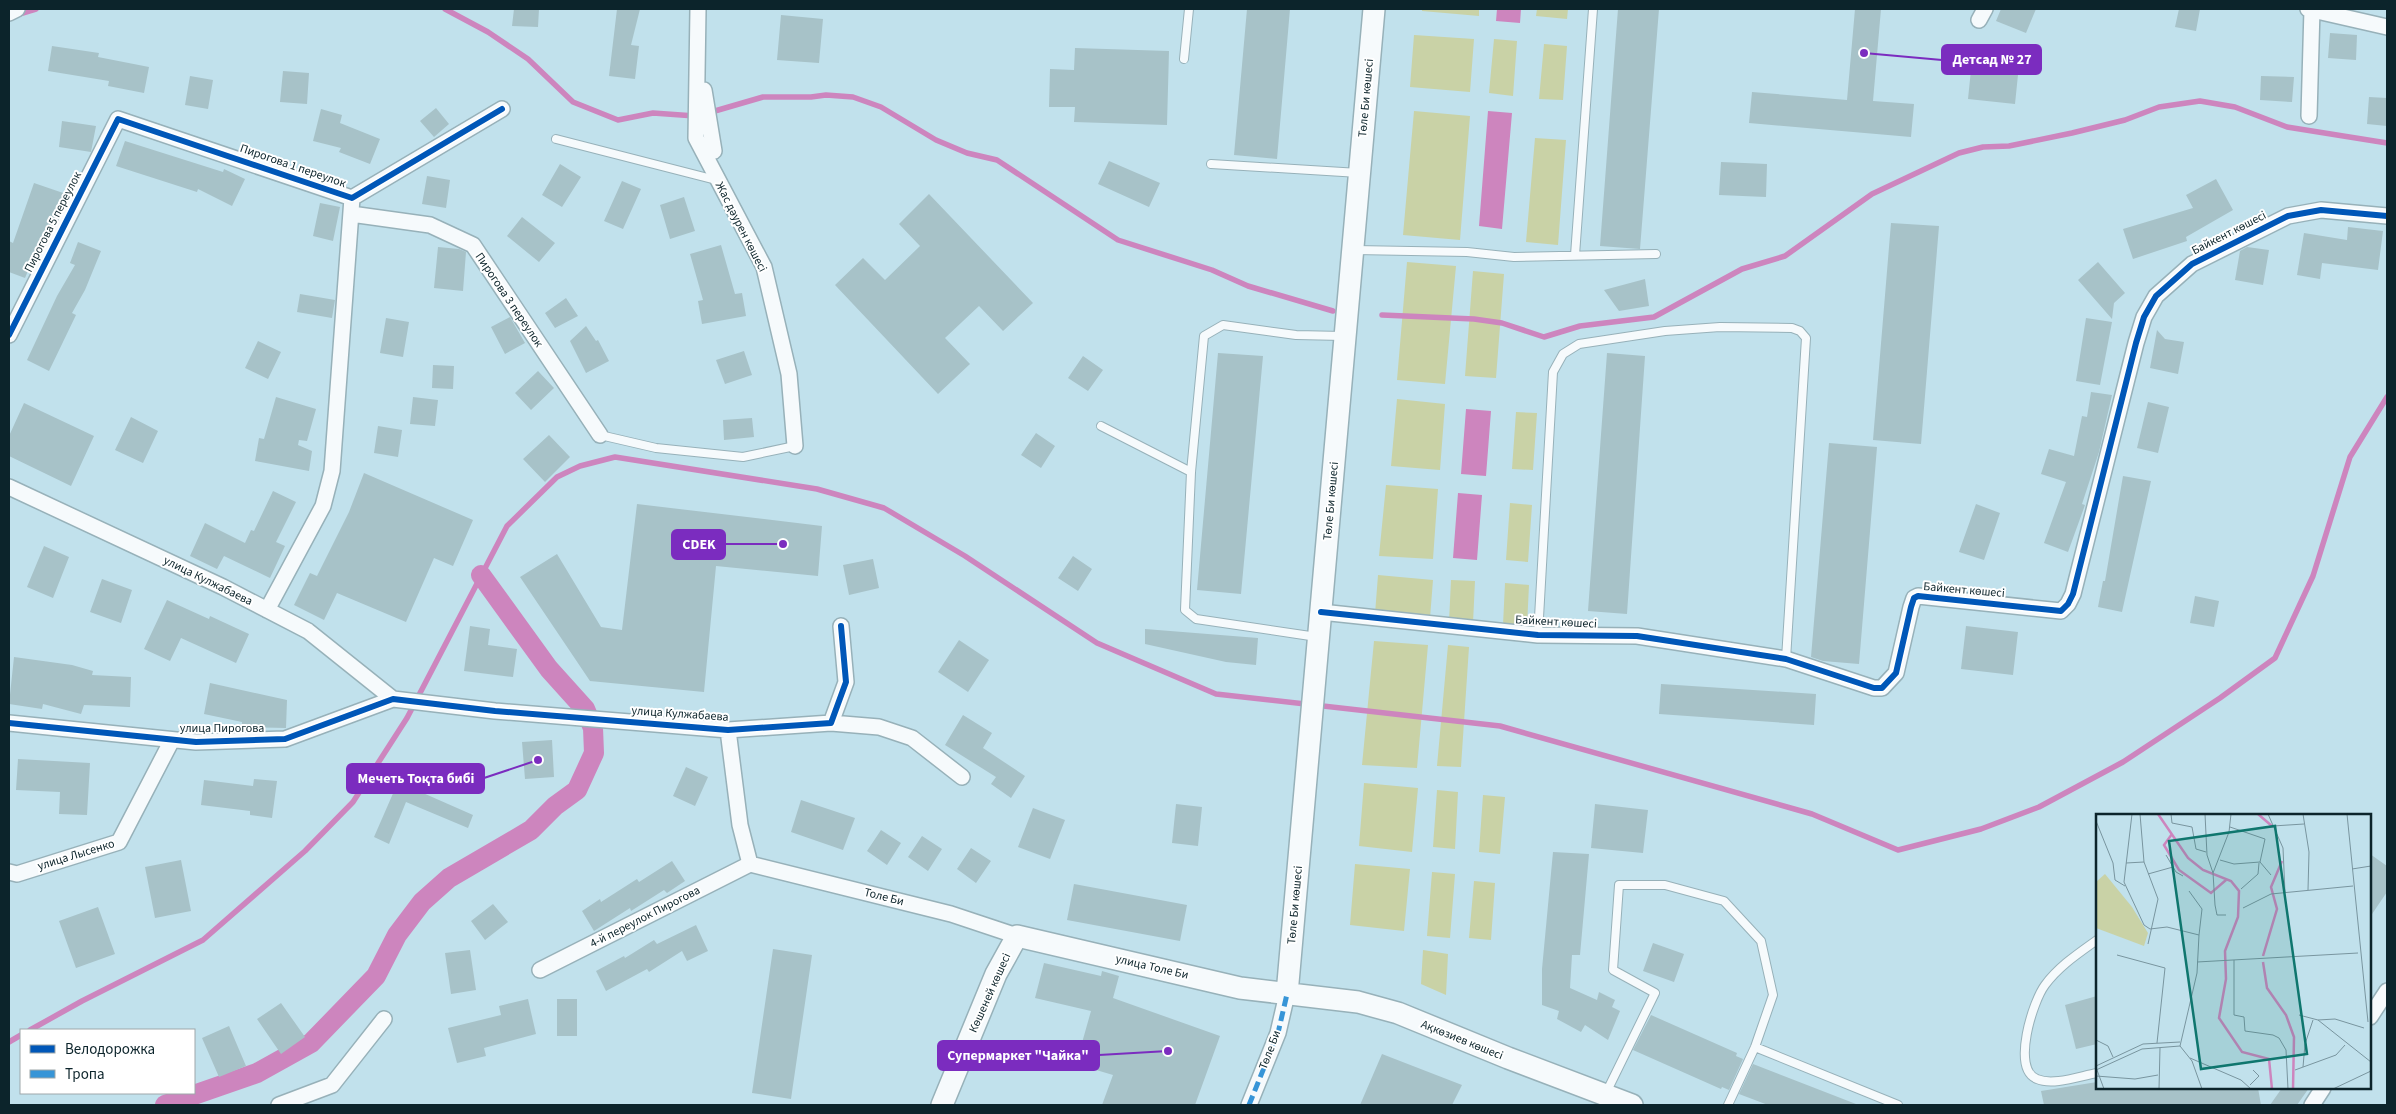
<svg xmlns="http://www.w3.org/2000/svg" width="2396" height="1114" font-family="'Source Sans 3',sans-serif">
<rect width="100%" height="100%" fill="#c1e1ec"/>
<path fill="#c9d2a6" d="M1422,9H1479V16L1422,11Z
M1537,9H1568L1567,19L1536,16Z
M1414,35L1474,39L1470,92L1410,87Z
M1494,39L1517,41L1513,96L1489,93Z
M1544,44L1567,46L1563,100L1539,99Z
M1414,111L1470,116L1460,240L1403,235Z
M1535,138L1566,140L1558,245L1526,242Z
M1407,262L1456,266L1445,384L1397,380Z
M1473,271L1504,274L1496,378L1465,376Z
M1397,399L1445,404L1440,470L1391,466Z
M1516,412L1537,413L1533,470L1512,469Z
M1386,485L1438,489L1433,559L1379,556Z
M1510,503L1532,505L1528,562L1506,560Z
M1378,575L1433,580L1430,618L1375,614Z
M1451,580L1475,581L1473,623L1449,622Z
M1505,583L1529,585L1527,626L1503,625Z
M1374,641L1428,645L1417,768L1362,765Z
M1448,645L1469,647L1461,767L1437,766Z
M1364,783L1418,788L1412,852L1359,846Z
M1437,790L1458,792L1455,849L1433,847Z
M1483,795L1505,797L1500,854L1479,852Z
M1355,864L1410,869L1404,931L1350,925Z
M1432,872L1455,874L1450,938L1427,936Z
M1474,881L1495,883L1491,940L1469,938Z
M1423,950L1448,954L1446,995L1421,984Z"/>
<path fill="#cd85be" d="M1497,9H1521L1520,23L1496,21Z
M1488,111L1512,113L1502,229L1479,226Z
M1466,409L1491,411L1486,476L1461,474Z
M1458,493L1482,495L1477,560L1453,558Z"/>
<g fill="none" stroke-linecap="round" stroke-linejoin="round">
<path stroke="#cd85be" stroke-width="5.5" d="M445,9L488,32L528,59L573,102L618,120L653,113L695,116
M16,15L36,9
M708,113L763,97H811L826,95L853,97L881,107L936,140L967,153L997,160L1118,240L1212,270L1248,286L1333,311
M1382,315L1474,319L1502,323L1544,337L1580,326L1654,317L1742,269L1785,256L1872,194L1959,153L1983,147L2009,146L2072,133L2125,120L2159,107L2200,101L2235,107L2287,127L2387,143
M30,1030L82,1001L203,940L305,851L353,802L407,718L507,526L557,477L580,466L615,457L817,489L884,508L965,556L1097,643L1216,694L1500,726L1812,814L1898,850L1981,829L2039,807L2123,762L2220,698L2275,658L2313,576L2350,457L2387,397
M9,1042L21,1035"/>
<path stroke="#cd85be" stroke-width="20" d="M165,1105L257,1073L311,1043L376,976L397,935L422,902L449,878L531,830L555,806L577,790L594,753L593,728L585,709L549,669L481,575"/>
</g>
<path fill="#a7c2c8" d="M514,9H539L538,27L512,26Z
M617,9H640L631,45L639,46L635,79L609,76Z
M1247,9H1290L1277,159L1234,155Z
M1618,9H1659L1640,249L1600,246Z
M1855,9H1881L1873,101L1914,104L1911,137L1749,123L1752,92L1847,100Z
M2001,9H2036L2026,33L1996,21Z
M2179,9H2200L2196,31L2175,27Z
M781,15L823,19L819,63L777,60Z
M2330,33L2357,35L2356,60L2328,58Z
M52,46L99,53L98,57L149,67L144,93L108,86L109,81L48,71Z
M1075,48L1169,51L1167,125L1074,122L1075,107H1049L1050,69L1074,70Z
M1972,60L2019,65L2015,104L1968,99Z
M283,71L309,73L307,104L280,102Z
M190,76L213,80L208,109L185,105Z
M2261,76L2294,77L2292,102L2260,100Z
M2369,97L2387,98V126L2367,124Z
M436,108L449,124L434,137L420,121Z
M321,109L342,115L340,123L380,139L370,164L339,152L341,148L313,141Z
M62,121L96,126L91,152L59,147Z
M125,141L223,172L224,169L245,179L232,206L198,189L197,192L116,166Z
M1109,161L1160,183L1149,207L1098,184Z
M1721,162L1767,164L1766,197L1719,195Z
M560,164L581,177L562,207L542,195Z
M427,176L450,180L446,208L422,204Z
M2216,179L2233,210L2186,237L2187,241L2133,259L2123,229L2193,208L2186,195Z
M622,181L641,189L623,229L604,221Z
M34,183L69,195L50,233L45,231L25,278L9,272V241L13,243Z
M929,194L1033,303L1003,331L979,306L945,338L970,364L938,394L835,285L863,258L885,280L920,246L899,224Z
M684,197L695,231L670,239L660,205Z
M320,203L340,207L333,241L313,236Z
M522,217L555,243L539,262L507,236Z
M1891,223L1939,226L1921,444L1873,440Z
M2348,227L2383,231L2378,270L2322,263L2320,279L2297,275L2304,233L2347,240Z
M78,242L101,251L85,290L72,313L76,315L49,371L27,360L57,296L75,265L70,263Z
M721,245L735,294L742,293L746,316L702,324L698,301L703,300L690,254Z
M438,247L459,249L466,252L463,291L434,288Z
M2247,247L2269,250L2263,285L2235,280L2240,251Z
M2098,262L2125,293L2114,303L2112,319L2078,280Z
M1645,279L1649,306L1619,311L1604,290Z
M300,294L335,300L332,318L297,312Z
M566,298L578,316L555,328L545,313Z
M510,317L525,343L505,354L491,327Z
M386,318L409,322L403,357L380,353Z
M2086,318L2112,322L2100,385L2076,381Z
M586,326L596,341L598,340L609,361L586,373L570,341Z
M2157,330L2165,339L2184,342L2178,374L2150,368Z
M258,341L281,352L268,379L245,368Z
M744,351L752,375L725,384L716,360Z
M1218,353L1263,356L1241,594L1197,590Z
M1607,353L1645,356L1627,614L1588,611Z
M1083,356L1103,370L1088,391L1068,378Z
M433,365L454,366L453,389L432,388Z
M538,371L554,388L531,410L515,393Z
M2091,392L2112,395L2099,452L2082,504L2085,505L2068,552L2044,543L2066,482L2041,474L2049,449L2074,456L2082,416L2087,417Z
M276,397L316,409L307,441L299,440L298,445L312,451L309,471L255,461L259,438L264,439Z
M413,397L438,400L435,426L410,424Z
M2148,402L2169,407L2158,453L2137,448Z
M24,403L94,436L71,486L9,456V436Z
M131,417L158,431L143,463L115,450Z
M752,418L754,437L724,440L723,420Z
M378,426L402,430L398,457L374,453Z
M1036,433L1055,446L1041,468L1021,455Z
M549,435L570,457L545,482L523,459Z
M1829,443L1877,447L1859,664L1823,661L1811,657Z
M364,473L473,520L453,566L434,558L406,622L337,593L324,620L294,605L310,573L317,576L349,512Z
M2123,476L2151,481L2122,612L2098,607L2103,581H2105Z
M273,491L296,502L276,542L285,546L270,578L224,556L217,569L190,556L205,523L245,543L251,530L254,531Z
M637,504L822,526L818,576L716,566L704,692L590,681L520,577L557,554L601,627L622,630Z
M1976,504L2000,513L1984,560L1959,552Z
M44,546L69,557L53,598L27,587Z
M1073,556L1092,569L1078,591L1058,578Z
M873,559L879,588L849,595L843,565Z
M102,579L132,590L121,623L90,612Z
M2195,596L2219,601L2214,627L2190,623Z
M167,600L209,619L210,616L249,634L236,663L181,638L170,661L144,649Z
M470,626L490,629L488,645L517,649L513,677L464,671Z
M1966,626L2018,632L2013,675L1961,669Z
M1145,629L1258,638L1256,665L1226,662L1145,644Z
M959,640L989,660L968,692L938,672Z
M14,657L72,665L93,671L92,675L131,677L130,707L84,705L81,714L43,704L42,709L9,704Z
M210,683L287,700L286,728L242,727V722L204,714Z
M1661,684L1816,694L1814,725L1659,714Z
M963,715L992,733L983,748L1025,776L1011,798L991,784L996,777L945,745Z
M552,740L554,777L525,779L522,742Z
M18,759L90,763L87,815L59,814L60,792L16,790Z
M686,767L708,777L695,806L673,796Z
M254,779L277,781L272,818L250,815V811L201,805L204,780L253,786Z
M398,782L473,815L468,828L406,802L389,844L374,837Z
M801,800L855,818L843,850L791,832Z
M1176,804L1202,807L1198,846L1172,843Z
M1595,804L1648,810L1643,853L1591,848Z
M1033,808L1065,820L1050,859L1018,847Z
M881,830L901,843L887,865L867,851Z
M922,836L942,849L928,871L908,857Z
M971,848L991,861L976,883L957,869Z
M1553,852L1589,854L1580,955H1572L1570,988L1597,1000L1599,992L1615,1000L1612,1007L1620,1011L1608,1040L1585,1025L1581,1032L1557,1019L1559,1011L1542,1005V969Z
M2370,854L2387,866V892L2370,917Z
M181,860L191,911L155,918L145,867Z
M672,861L685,881L667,893L664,890L631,911L630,908L594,931L582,911L600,899L601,902L637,879L639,882Z
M1074,884L1187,905L1180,941L1067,920Z
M493,904L508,922L485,940L471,921Z
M98,907L115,954L76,968L59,921Z
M696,925L708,951L687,961L682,951L649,972L647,969L606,991L596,971L624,956L625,958L654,940L657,944Z
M1653,943L1684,954L1674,982L1643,971Z
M773,949L812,955L791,1099L752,1093Z
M470,950L476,990L451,994L445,953Z
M1044,963L1101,976L1102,971L1119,976L1113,998L1220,1036L1195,1105H1102L1113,1075L1076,1064L1091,1011L1035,998Z
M2097,996V1044L2076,1049L2065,1005Z
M528,999L536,1034L484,1048L486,1056L457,1063L448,1028L501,1015L499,1006Z
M557,999H577V1036H557Z
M281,1003L305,1037L281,1054L257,1019Z
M1651,1015L1737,1053L1736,1056L1743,1059L1729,1090L1722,1087L1721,1089L1633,1050Z
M229,1026L246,1066L219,1077L202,1038Z
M1382,1054L1462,1085L1452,1105H1360Z
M1753,1064L1856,1104V1105H1768L1739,1094Z
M2097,1082V1088H2258L2261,1105H2044L2041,1091Z
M2282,1088H2309L2297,1105H2270Z"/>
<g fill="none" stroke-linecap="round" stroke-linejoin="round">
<defs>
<path id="lane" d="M1184,59L1189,9
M556,139L716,180
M1211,164L1359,173
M1355,250L1467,252L1514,257L1656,254
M1575,255L1593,9
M1101,426L1191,472
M600,435L656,448L743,457L795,446
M1538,635L1553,372L1563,354L1579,344L1665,331L1720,327L1792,328L1800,331L1806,338L1786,659
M1317,637L1196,619L1185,610L1191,472L1204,336L1223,325L1296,335L1343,336
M2097,940C2079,953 2059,966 2045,985C2033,1001 2011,1069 2037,1079C2053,1086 2080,1076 2097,1073
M1755,1047L1898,1105
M1606,1093L1655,993L1613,970L1619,885H1665L1724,901L1761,941L1773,995L1755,1047L1728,1105"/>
<path id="street" d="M698,9L696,138L764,267L789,374L795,446
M2308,9L2387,27
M9,13L17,9
M1979,20L1985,9
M704,90L714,151
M2309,116L2312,9
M351,214L430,225L473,245L600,435
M9,335L118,119L352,198L502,109
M9,487L223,587L308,631L393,699
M267,610L323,506L332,471L352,198
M1321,612L1538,635L1637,636L1786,659L1874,688H1882L1896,673L1911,607L1914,598L1918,596L2061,611L2068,604L2073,594L2136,343L2144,317L2156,296L2192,264L2288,216L2321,210L2387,216
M9,723L196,742L285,739L393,699L495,711L728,730L831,723L846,682L841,626
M831,723L879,727L912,738L962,777
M728,730L740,825L750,864
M750,864L951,914L1017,936
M9,872L17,874L119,842L172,740
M540,970L750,864
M2370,1017L2387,991
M279,1105L332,1085L384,1019
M1249,1105L1278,1033L1287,994
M2312,1105L2323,1088"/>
<path id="secondary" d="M1287,994L1374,9
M942,1105L996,974L1017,936L1240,988L1358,1002L1398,1013L1508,1058L1632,1105"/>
</defs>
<use href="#lane" stroke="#97b1b9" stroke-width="10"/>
<use href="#street" stroke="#97b1b9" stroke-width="18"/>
<use href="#secondary" stroke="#97b1b9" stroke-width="24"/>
<use href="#lane" stroke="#f6fafc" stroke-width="8"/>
<use href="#street" stroke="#f6fafc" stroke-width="15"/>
<use href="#secondary" stroke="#f6fafc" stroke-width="21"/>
<path stroke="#3795d7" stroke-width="5" stroke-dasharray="10 5" stroke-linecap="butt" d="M1249,1105L1278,1033L1287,994"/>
<defs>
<path id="cycleway" d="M9,335L118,119L352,198L502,109
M1321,612L1538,635L1637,636L1786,659L1874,688H1882L1896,673L1911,607L1914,598L1918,596L2061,611L2068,604L2073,594L2136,343L2144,317L2156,296L2192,264L2288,216L2321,210L2387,216
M9,723L196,742L285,739L393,699L495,711L728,730L831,723L846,682L841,626"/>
</defs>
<use href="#cycleway" stroke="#fff" stroke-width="9"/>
<use href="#cycleway" stroke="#0057b8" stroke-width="6"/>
</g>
<g text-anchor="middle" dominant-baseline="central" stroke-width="4" stroke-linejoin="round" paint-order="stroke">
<g font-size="12" fill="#0c242b" stroke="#fff">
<text transform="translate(1366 98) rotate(-85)">Төле Би көшесі</text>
<text transform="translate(293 166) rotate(19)">Пирогова 1 переулок</text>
<text transform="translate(53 222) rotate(-63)">Пирогова 5 переулок</text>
<text transform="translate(741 227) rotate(63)">Жас дәурен көшесі</text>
<text transform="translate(2229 233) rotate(-27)">Байкент көшесі</text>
<text transform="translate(509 300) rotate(56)">Пирогова 3 переулок</text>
<text transform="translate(1331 501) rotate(-85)">Төле Би көшесі</text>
<text transform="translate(208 581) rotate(26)">улица Кулжабаева</text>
<text transform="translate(1964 590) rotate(5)">Байкент көшесі</text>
<text transform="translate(1556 622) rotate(3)">Байкент көшесі</text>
<text transform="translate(680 714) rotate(4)">улица Кулжабаева</text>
<text x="222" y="728">улица Пирогова</text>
<text transform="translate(76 855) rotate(-17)">улица Лысенко</text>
<text transform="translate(884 897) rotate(14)">Толе Би</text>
<text transform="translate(1295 905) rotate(-85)">Төле Би көшесі</text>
<text transform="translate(645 917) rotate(-27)">4-й переулок Пирогова</text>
<text transform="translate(1152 967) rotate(13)">улица Толе Би</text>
<text transform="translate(990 993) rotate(-66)">Көшеней көшесі</text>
<text transform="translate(1462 1040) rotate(22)">Ақкөзиев көшесі</text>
<text transform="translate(1270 1050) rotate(-69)">Төле Би</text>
</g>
</g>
<g transform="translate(2096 814)">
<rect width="275" height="275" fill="#c1e1ec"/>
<path d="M9,60L36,93L52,119L48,132L0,114V68Z" fill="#c9d2a6"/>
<path fill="none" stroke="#cd85be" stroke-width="2.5" d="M62,0L92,44L107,56L135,67L143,77L142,103L129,137L130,165L123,204L146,238L173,245L176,275M162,0L177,13M76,20L68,31L83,56L115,79L130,66M167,142L181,95L175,73L186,47M167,148L171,174L190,201L198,223L197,275"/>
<path fill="none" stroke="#79959f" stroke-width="1" d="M36,0L28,68L48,111L54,115L71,113L103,121L101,159L84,232M44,0L48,48L62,85L52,130M75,0L76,9L96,13L100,35L110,38M109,0L111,41L117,59L119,91L121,101H130M172,0L187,34L189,79M207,0L213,38L212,76M251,0L272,208M0,7L17,49L19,66L29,72M177,12L208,10M134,13L169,25L164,48L175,61M70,41L80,58L87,62M124,46L138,50L164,48M30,49L48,48M256,55L275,52M117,59L133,18L135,0M52,60L77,53M145,75L162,60L163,49M93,77L106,95M147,94L175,80L257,72M103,121L106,95M21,141L69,154L61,229M138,146V201L148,203L149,217L177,221L183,224L190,236L192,275M101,148L262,139M203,201L222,206L275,248M222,206L239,205L268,214M0,226L12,232L17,243M84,232L96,247L106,275M94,244L145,266L155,275M0,252L47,230L84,228M207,253L209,230L217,206M0,256L46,235L84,232M1,256L8,275M199,256L240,241L249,231M0,262L39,265L62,261M154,271L163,262L157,256M63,275L64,234M237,275L275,257"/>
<path fill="#0f766e" fill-opacity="0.15" stroke="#0f766e" stroke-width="2.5" d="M179,12L211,240L105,255L73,27Z"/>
<rect width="275" height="275" fill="none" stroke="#0c242b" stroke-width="2.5"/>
</g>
<path fill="none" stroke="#7b2cbf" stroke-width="2" d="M1864 53L1942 60M783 544L725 544M538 760L484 778M1168 1051L1099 1055"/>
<g fill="#7b2cbf" stroke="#fff" stroke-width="2">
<circle cx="1864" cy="53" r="5"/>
<circle cx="783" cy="544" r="5"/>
<circle cx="538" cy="760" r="5"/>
<circle cx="1168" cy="1051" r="5"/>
</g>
<g fill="#7b2cbf" stroke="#7b2cbf" stroke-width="2">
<rect x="1942" y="45" width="99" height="29" rx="5"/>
<rect x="672" y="530" width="53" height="29" rx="5"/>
<rect x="347" y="764" width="137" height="29" rx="5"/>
<rect x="938" y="1041" width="161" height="29" rx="5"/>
</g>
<g font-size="14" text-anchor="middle" font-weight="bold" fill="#fff">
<text x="1992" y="64">Детсад № 27</text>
<text x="699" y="549">CDEK</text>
<text x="416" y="783">Мечеть Тоқта бибі</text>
<text x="1018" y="1060">Супермаркет "Чайка"</text>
</g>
<rect width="2396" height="1114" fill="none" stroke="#0c242b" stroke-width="20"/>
<rect x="20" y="1029" width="175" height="65" fill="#ffffff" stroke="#9ea7aa"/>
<rect x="30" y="1045" width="25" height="8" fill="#0057b8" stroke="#9ea7aa"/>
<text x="65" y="1054" font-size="15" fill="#0c242b">Велодорожка</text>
<rect x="30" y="1070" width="25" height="8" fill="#3795d7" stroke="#9ea7aa"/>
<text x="65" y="1079" font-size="15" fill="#0c242b">Тропа</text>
</svg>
